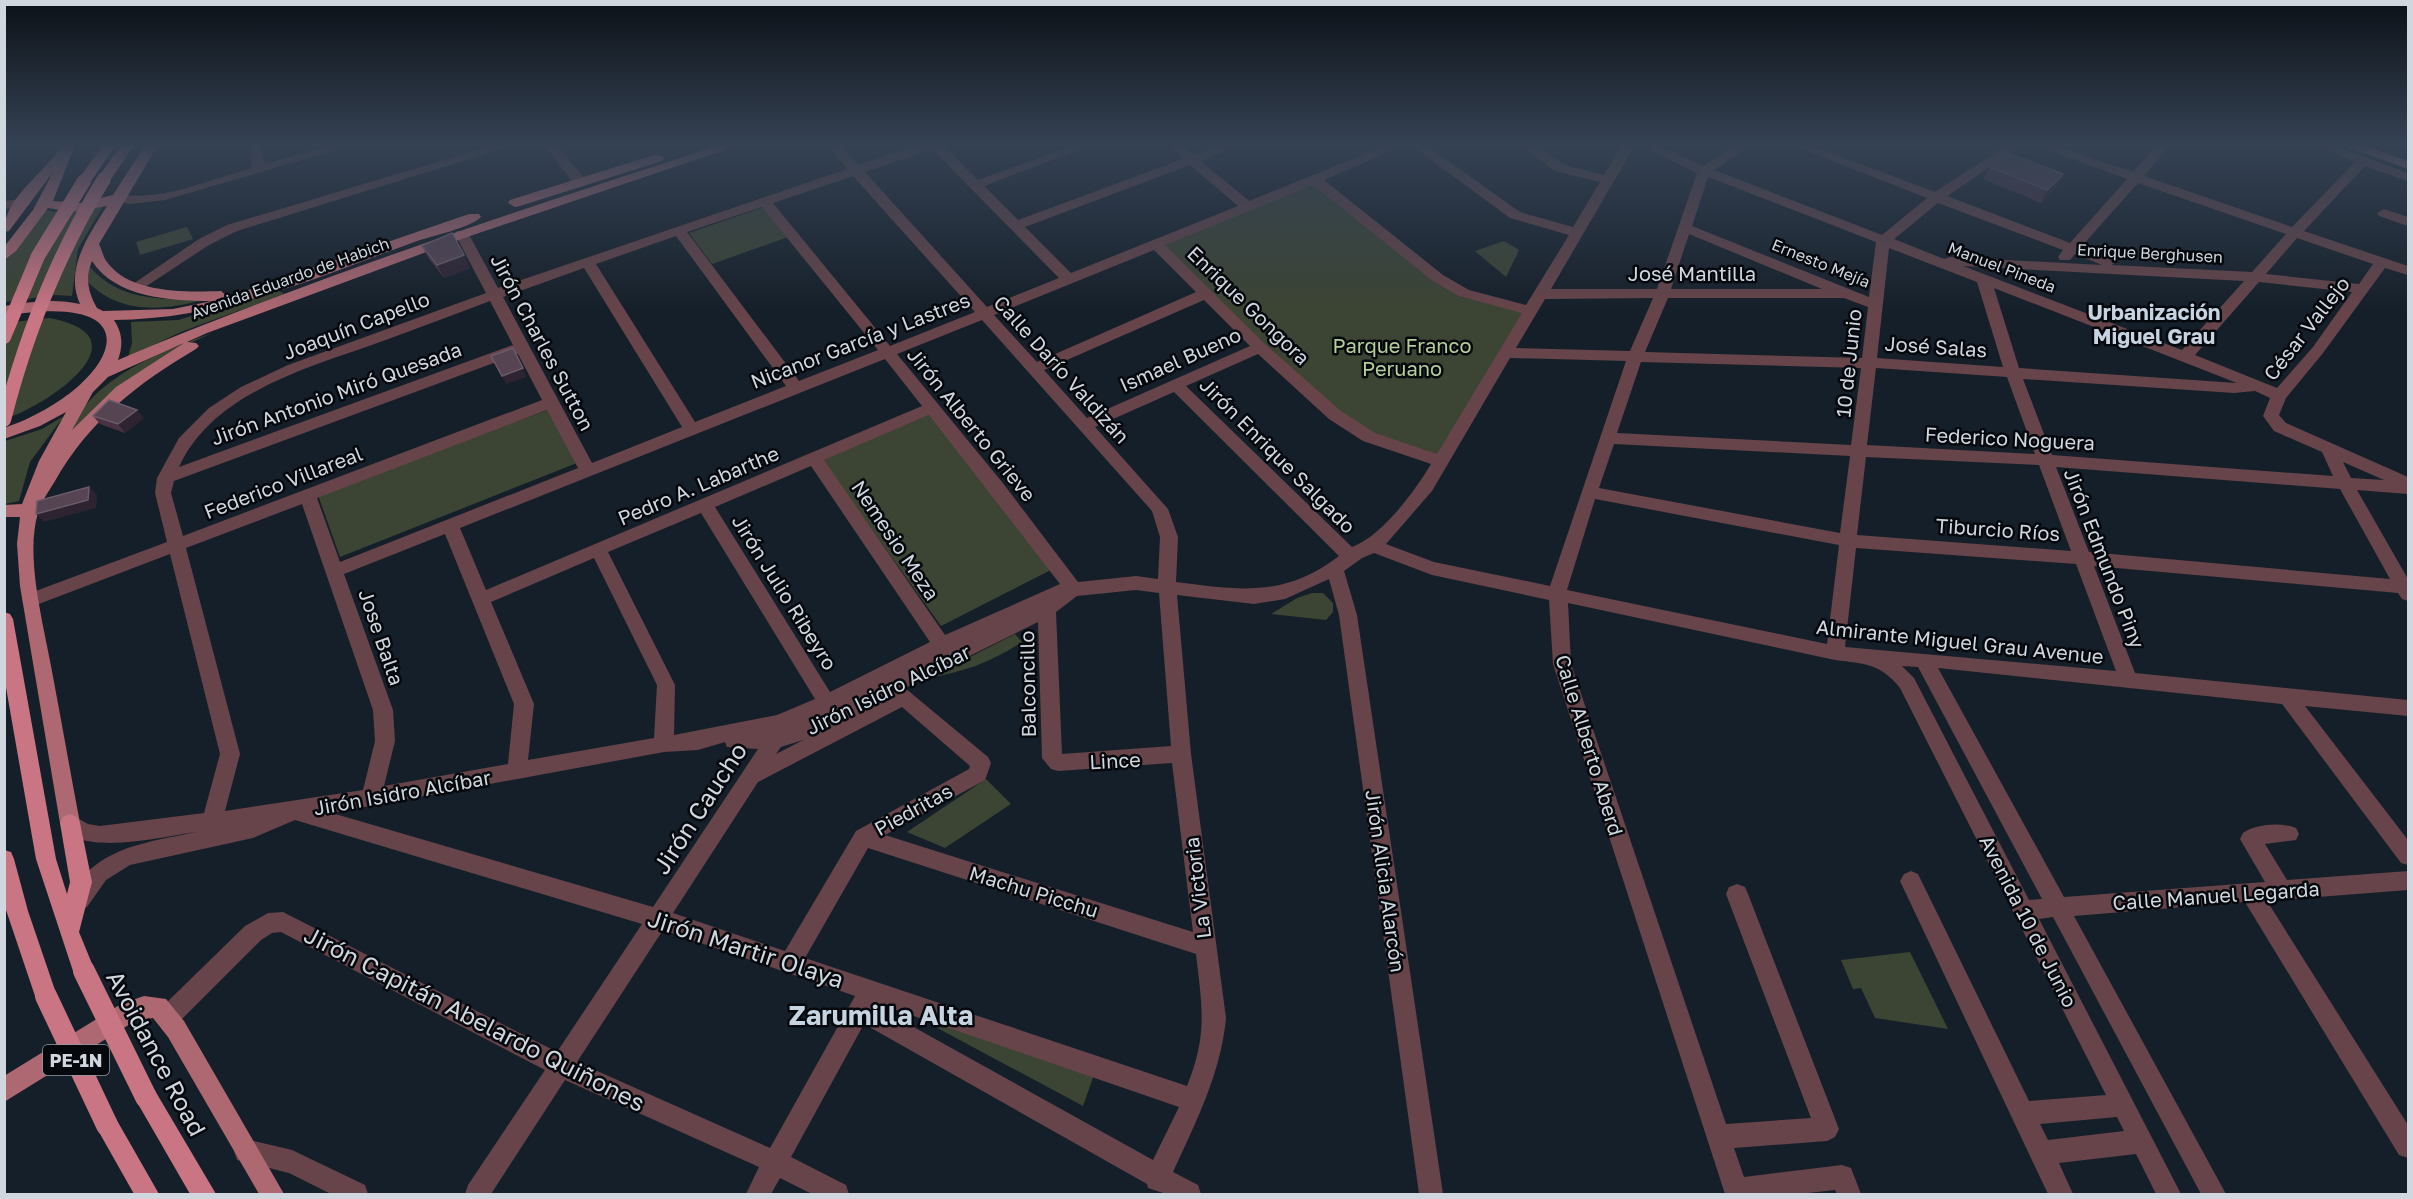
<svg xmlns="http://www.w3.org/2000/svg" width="2413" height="1199" font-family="'Golos Text',sans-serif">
<rect width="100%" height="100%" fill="#151f29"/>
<path fill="#3c4433" d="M1314,179L1464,293L1530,311L1441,461L1346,423L1155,243Z
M103,206L78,249L72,296L55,295L5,302L4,261L44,209L53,212Z
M764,207L788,237L712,264L689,233Z
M187,227L193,239L140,255L136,242Z
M1504,241L1519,250L1506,277L1475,251Z
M89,266C119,301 159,299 203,300C162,311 119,314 88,282Z
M278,290L284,294L181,332L128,357L132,343L131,322L178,320Z
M49,318C149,336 49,405 5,419L4,323Z
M212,333L184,346L66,435C74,424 81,410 90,400C123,366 169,349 212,333Z
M548,410L577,463L340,557L318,495Z
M931,414L1055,568L941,626L822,460Z
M64,416L30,462L19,501L5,504V441L42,429Z
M1312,593H1323L1333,603V612L1326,620L1271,614L1297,598Z
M1015,634L1022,642C992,662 964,672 929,678Z
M986,779L1011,804L945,848L907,832Z
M1910,952L1948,1029L1875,1018L1861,988L1853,989L1841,960Z
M900,1008L1095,1072L1083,1106Z"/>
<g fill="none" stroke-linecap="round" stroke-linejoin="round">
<path fill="#664449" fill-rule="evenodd" d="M249,145H261L265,164L332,145H353L165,200L129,204L111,198L118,194C161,202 211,179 252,168Z
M494,145H514L237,231L209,245L142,289H132L130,286L199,239L227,225Z
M544,145H557L585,179V185H575Z
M827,145H840L858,165L917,145H943L978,180L1074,145H1092L984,186L1018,220L1183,159L1168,145H1182L1194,155L1221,145H1239L1201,161L1249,201L1387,145H1405L1324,180L1443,275L1469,290L1526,305L1569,235L1510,218L1411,145H1426L1520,212L1573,227L1600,182L1555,171L1519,145H1534L1565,165L1604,175L1622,145H1635L1551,289H1657L1697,173L1640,145H1657L1703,166L1736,145H1751L1714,170L1882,235L1927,198L1792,145H1810L1935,192L2007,145H2022L1947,196L2070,243L2127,179L2035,145H2054L2133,172L2157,145H2170L2144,176L2292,227L2355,162L2314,145H2332L2408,173V181L2365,166L2304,231L2408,266V275L2385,268L2323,353L2286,398L2279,415L2286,423L2408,477V494L2357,490L2408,579V601L2402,599L2398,593L2094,566L2135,673L2408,700V716L2305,706L2408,840V865L2401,863L2282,704L1938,668L2064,897L2265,882L2240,839L2243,833C2256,824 2281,822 2296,828L2299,834L2296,840L2265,844L2287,880L2408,871V890L2267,901L2408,1125V1158L2399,1155L2245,902L2074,916L2226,1194H2201L2053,917L2039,919L2181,1194H2156L2136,1154L2059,1163L2073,1194H2048L1900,881L1904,874L1911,871L1918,874L2029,1101L2106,1095L1900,688C1880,663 1865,664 1835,660L1568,603L1571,664L1726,1124L1811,1118L1726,894L1729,887L1737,884L1745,887L1748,894L1839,1129L1835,1137L1827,1141L1734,1148L1744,1177L1842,1165L1851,1168L1861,1194H1837L1835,1190L1799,1194H1725L1553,664L1549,600L1432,575L1374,553L1362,558L1344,571L1357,615L1443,1194H1419L1339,615L1329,579L1285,599L1254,604L1177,595L1191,754L1226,1018C1221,1073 1196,1122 1173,1172L1198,1185L1201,1194H1166L1148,1188L1147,1184L864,1024L791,1157L846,1185L849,1194H812L780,1178L771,1194H746L759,1167L565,1080L491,1194H465L468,1185L545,1070L281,932L272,933L261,940L176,1025L168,1028L160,1025L157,1017L160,1009L245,926L268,913L283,912L557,1052L642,924L295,820L253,838L130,865L106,880L87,907L79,910L71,907L68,900C93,847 145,843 196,832C164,836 77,859 60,823L63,817L70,814L88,824L100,826L204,813L220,754L170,554L31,607L25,605L22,600L25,595L167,542L155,493L157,478L179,438L209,408L241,387L288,365L486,293L455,234L457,231H467L498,288L847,169ZM932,149L1059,278L987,307L865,172ZM1190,165L1238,206L1071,273L1025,227ZM853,176L975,312L890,346L773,203ZM1708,177L1876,242L1869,297L1692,226ZM2138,183L2286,234L2252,272L2112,265L2115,262L2113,259L2081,247ZM1313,185L1433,281L1459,296L1522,313L1437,454L1375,433L1341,411L1265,344L1165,245ZM1938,203L2063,250L2058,257L2060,260H2070L2075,254L2102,265L1950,257L1944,259L1894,239ZM762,207L878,350L799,381L687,232ZM1689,234L1822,289H1671ZM676,236L786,386L695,422L596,264ZM2297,238L2373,264L2359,284L2266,274ZM1889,248L1977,282L2003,367L1877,358ZM1154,250L1196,292L1037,362L994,315ZM1963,266L2244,281L2182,350ZM584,268L682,427L592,463L503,297ZM2259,282L2352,292L2313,347L2277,388L2195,355ZM1994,288L2237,383L2019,368ZM1653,298L1630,351L1516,348L1545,299ZM1668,298H1844L1868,307L1862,358L1645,352ZM1204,300L1250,346L1087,418L1044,370ZM490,301L513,345L179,467C214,391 311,367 383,341C419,328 455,314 490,301ZM982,320L1152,511L1160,537L1158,579L1136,576L1078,582L1002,482L897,354ZM518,354L542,400L183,536L171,493L174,481ZM1258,354L1329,419L1363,441L1431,464C1415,491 1382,536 1352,547L1186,386ZM1510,358L1626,361L1550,586L1434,562L1386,544L1432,491ZM885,359L922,406L486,590L460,528ZM1641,362L1861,368L1851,445L1617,433ZM1876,368L2007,377L2035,454L1867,445ZM2023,379L2234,393L2255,391L2270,398L2263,416L2274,431L2322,452L2333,476L2052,455ZM1174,392L1339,556C1284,598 1240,590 1176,582L1178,537L1168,509L1095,427ZM547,410L578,468L340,562L317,498ZM929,415L1060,584L945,635L824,460ZM1614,444L1850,456L1840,533L1599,488ZM1866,457L2039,465L2071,551L1857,535ZM2343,462L2384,480L2351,478ZM811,466L930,642L830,692L715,507ZM2056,467L2340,489L2390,579L2089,552ZM1595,499L1839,545L1827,644L1567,590ZM302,504L373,710L375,741L363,790L225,811L240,754L186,548ZM701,513L815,699L777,715L674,735L675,685L608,552ZM445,534L514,704L508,764L384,786L395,741L393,710L344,574ZM1856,548L2076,564L2116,671L1845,647ZM594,558L657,685L654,738L528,760L534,704L491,602ZM1136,590L1159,593L1171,746L1062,754L1056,612L1077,596ZM1038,622L1042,758L1051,769L1058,771L1172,763L1193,932L885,835L985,780L991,763L988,757L905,688ZM1902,666L1918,667L2042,899L2029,900L1914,678ZM902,707L970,766L969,769L856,831L785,951L673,913L758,782ZM846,718L776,754L781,747L803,740ZM725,742L727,747L758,749L653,907L332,813L664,752L698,750ZM868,848L1196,954C1202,1007 1208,1034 1187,1086L805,958ZM663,930L855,996L770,1148L577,1062ZM876,1003L1179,1107L1153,1160L874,1005ZM2117,1117L2124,1131L2048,1140L2040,1124Z
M23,199L30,203L28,206L4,209V201Z
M2384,209L2408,217V226L2379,216L2377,213Z
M246,1139L292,1150L365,1185L368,1194H331L289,1173L237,1160L234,1151L237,1142Z"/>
<path fill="#ad6872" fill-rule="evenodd" d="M62,145H75L53,201L81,203L113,195L145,145H158L99,244C102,250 103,257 107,262C130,294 186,292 221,291L228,297L469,214H479L481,217C472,227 432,236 417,241C316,278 224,319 114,320C123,334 123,345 118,360C314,277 517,211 720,145H739L467,237L207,333L187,342L196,343L199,346L196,349C138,383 89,421 55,481C49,491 41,502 38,513C25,556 43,622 51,666C61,718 70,771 80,823L77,829L70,832L63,829L60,823L20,586L17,544L20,517H4V505L22,504L39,461L66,412L40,426L4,439V428C111,392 168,288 4,316V306C29,302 55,298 80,304C64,269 89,235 107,206L72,212L48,208L16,251L4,260V247L33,210L53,172L9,231L4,232C4,196 46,173 62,145ZM92,261C115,298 173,301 212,301L173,309L103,311L97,308C88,292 85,278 92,261ZM184,343L116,387L72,430L93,392L108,377Z
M2343,145H2362L2408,161V169Z
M657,154L664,158L662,161L520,206L515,207L508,203L510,200Z
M144,996L166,999L184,1021L284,1194H259L168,1037L153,1018L135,1021L4,1102V1076L121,1004Z"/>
<path fill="#c97583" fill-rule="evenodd" d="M103,145H116L89,184H79L77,181Z
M121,145H134L109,182H99L97,179Z
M4,612L10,614L13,619L56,859L67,894L70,882L60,823L63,817L70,814L77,817L80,823L92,882L79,932L95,971L92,978L84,981L76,978L73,971L36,859L4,676Z
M4,850L11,852L14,859L28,911L57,996L54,1004L46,1007L38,1004L35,996L4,904Z
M146,1085L154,1089L216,1194H190L134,1097L138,1089Z
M107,1113L115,1117L159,1194H134L95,1125L99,1117Z"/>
<path stroke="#c97583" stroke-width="14" d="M4,337L38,256L84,181
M4,420C26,334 57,255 104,179"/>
<path stroke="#c97583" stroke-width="22" d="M84,971L146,1097
M46,996L107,1125"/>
</g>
<path fill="#483243" d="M1990,167L2063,174L2056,187L2041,203L1983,179Z
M422,246L470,268L444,278L429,259Z
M93,416L144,418L125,433L100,424Z"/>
<path fill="#2e2331" d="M2063,174L2056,187L2041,203L2047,190Z
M464,255L470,268L444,278L437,265Z
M523,368L527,377L506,384L502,376Z
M137,410L144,418L125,433L118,424Z
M89,487L97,495L96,508L44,522L36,514Z"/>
<path fill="#574453" stroke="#6a5b69" stroke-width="1.5" d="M2008,153L2063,174L2047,190L1990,167Z
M452,233L464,255L437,265L422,246Z
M513,348L523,368L502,376L491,356Z
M109,400L137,410L118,424L93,416Z
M89,487L88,500L36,514L37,501Z"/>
<linearGradient id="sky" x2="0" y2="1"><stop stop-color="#0c1117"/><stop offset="0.46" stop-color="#354254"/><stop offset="1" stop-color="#354254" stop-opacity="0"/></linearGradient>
<rect width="2413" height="313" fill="url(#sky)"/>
<g text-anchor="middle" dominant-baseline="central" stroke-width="5" stroke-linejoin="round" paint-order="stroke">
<g font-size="16" fill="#d0d7de" stroke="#05090d">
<text transform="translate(2150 253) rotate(3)">Enrique Berghusen</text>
<text transform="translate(1821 263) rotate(22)">Ernesto Mejía</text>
<text transform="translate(2002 267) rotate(21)">Manuel Pineda</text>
<text transform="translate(290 278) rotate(-20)">Avenida Eduardo de Habich</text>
</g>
<rect fill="#05090d" stroke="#93999f" stroke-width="1.5" x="43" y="1045" width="66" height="30" rx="4.5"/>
<g font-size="18" font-weight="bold" fill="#d0d7de">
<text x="76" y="1060">PE-1N</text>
</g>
<g font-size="20" fill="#d0d7de" stroke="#05090d">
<text x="1692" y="273">José Mantilla</text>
<text transform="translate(1249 305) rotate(44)">Enrique Gongora</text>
<text transform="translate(356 325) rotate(-21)">Joaquín Capello</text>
<text transform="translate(2306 328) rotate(-52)">César Vallejo</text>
<text transform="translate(860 340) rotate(-21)">Nicanor García y Lastres</text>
<text transform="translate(543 342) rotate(62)">Jirón Charles Sutton</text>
<text transform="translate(1936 346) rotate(4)">José Salas</text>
<text transform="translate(1180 359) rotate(-24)">Ismael Bueno</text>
<text transform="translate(1848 363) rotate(-84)">10 de Junio</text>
<text transform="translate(1062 369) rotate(48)">Calle Darío Valdizán</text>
<text transform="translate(336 393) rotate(-20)">Jirón Antonio Miró Quesada</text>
<text transform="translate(972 424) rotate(51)">Jirón Alberto Grieve</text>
<text transform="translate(2010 438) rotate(3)">Federico Noguera</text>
<text transform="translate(1278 455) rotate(45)">Jirón Enrique Salgado</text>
<text transform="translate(283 482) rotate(-21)">Federico Villareal</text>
<text transform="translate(698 485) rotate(-23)">Pedro A. Labarthe</text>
<text transform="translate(1998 529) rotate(4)">Tiburcio Ríos</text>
<text transform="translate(896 540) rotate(56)">Nemesio Meza</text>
<text transform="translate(2105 558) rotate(69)">Jirón Edmundo Piny</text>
<text transform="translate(785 592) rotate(58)">Jirón Julio Ribeyro</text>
<text transform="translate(382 637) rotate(71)">Jose Balta</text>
<text transform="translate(1960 641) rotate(6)">Almirante Miguel Grau Avenue</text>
<text transform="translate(1027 684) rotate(-91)">Balconcillo</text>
<text transform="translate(888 689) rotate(-26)">Jirón Isidro Alcíbar</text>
<text transform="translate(1590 745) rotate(73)">Calle Alberto Aberd</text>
<text transform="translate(1115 760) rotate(-3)">Lince</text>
<text transform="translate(402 792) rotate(-10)">Jirón Isidro Alcíbar</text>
<text transform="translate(913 809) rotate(-29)">Piedritas</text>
<text transform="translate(1386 881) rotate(82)">Jirón Alicia Alarcón</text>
<text transform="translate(1197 888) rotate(-97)">La Victoria</text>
<text transform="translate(1034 891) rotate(17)">Machu Picchu</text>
<text transform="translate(2216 895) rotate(-4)">Calle Manuel Legarda</text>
<text transform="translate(2029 921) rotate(63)">Avenida 10 de Junio</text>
</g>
<g font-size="20" fill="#b6ce99" stroke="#05090d">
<text x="1402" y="345">Parque Franco<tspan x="1402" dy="23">Peruano</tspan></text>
</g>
<g font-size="21" font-weight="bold" fill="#c6d3e0" stroke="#05090d">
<text x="2154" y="312">Urbanización<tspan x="2154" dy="24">Miguel Grau</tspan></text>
</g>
<g font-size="24" fill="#d0d7de" stroke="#05090d">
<text transform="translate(699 808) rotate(-57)">Jirón Caucho</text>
<text transform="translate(746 948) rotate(18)">Jirón Martir Olaya</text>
<text transform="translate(475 1018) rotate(27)">Jirón Capitán Abelardo Quiñones</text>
<text transform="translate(157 1053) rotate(62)">Avoidance Road</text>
</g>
<g font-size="27" font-weight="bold" fill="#c6d3e0" stroke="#05090d">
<text x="881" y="1015">Zarumilla Alta</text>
</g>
</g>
<rect width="2413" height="1199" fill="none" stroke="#d0d7de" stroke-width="12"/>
</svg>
